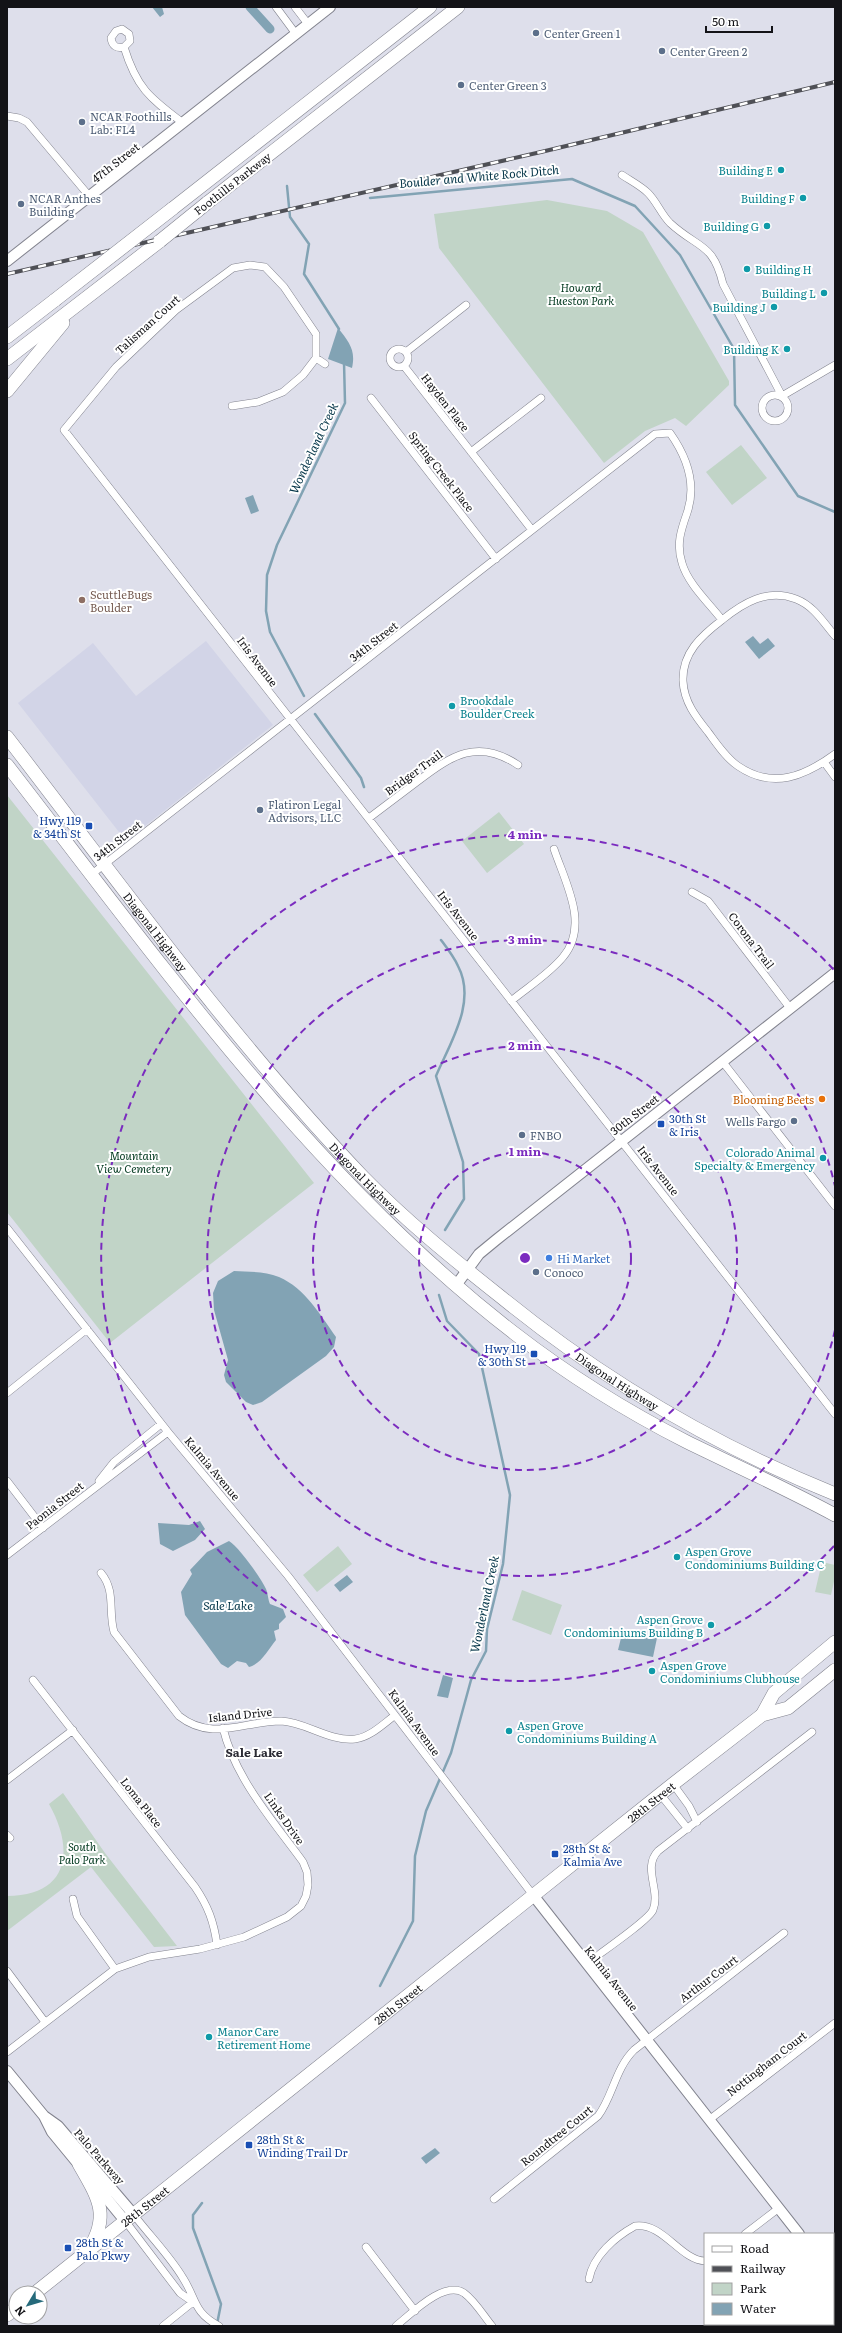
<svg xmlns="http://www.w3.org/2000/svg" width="842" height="2333" font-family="Literata,serif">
<rect width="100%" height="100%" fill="#dedfeb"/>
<path fill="#d2d4e7" d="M206,641L273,725L126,841L18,703L93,643L136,696Z"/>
<path fill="#c1d4c7" d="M547,200L607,211L643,232L729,381V385L686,426L675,418L645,431L604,463L439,248L434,214Z
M741,445L767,478L732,505L706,472Z
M7,795L314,1183L110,1343L7,1212Z
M499,812L524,844L487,873L462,841Z
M338,1546L352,1564L317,1592L303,1575Z
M822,1562L835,1565V1577L831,1595L815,1592Z
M522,1590L562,1605L551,1635L512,1620Z
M63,1793L105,1853L177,1946L154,1947L91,1867L7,1931V1896C69,1896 75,1850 49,1804Z"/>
<path fill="#82a3b4" d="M152,7H162L164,14L160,17Z
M338,328C349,342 356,350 352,368L328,359Z
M253,495L259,511L251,514L245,498Z
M753,636L760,644L768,638L775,646L759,659L745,642Z
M234,1271C248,1272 265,1271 279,1277C305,1288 321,1316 336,1337L334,1347L326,1356L262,1402L253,1405L246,1402L226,1382L224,1375L228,1360L214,1310L213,1293L218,1281Z
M200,1521L205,1529L195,1540L173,1551L160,1544L158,1523L189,1525Z
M229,1541C239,1547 261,1578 266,1589C268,1593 268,1600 270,1604L283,1609L286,1617L279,1624V1629L274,1631L276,1640C268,1650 261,1664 249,1667L246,1663L237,1661L228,1668L221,1664L185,1615L181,1592L192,1574L190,1570L207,1552Z
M347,1575L353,1582L340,1592L334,1585Z
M623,1630L657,1638L653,1657L618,1650Z
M443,1675L453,1678L448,1698L437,1696Z
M435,2148L440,2153L426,2164L421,2158Z"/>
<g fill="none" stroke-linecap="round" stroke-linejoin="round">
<path stroke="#82a3b4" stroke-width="2.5" d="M287,186L290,217L309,244L304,274L339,329
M370,198L572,179L635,206L680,255L734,349L735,405L798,496L835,512
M304,696L270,632L266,611L267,575L277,545L345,403L344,362
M315,714L361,778L364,787
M441,940C447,948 454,957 458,966C477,1002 450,1043 436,1076L463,1162L464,1199L445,1230
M380,1986L413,1921L415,1856L426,1811L451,1753L471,1680L486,1651L487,1629L503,1564L510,1495L479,1354L447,1321L439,1295
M202,2203L193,2215V2228L221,2304L217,2324"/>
<path stroke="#82a3b4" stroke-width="9" d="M250,7L270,29"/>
<defs>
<path id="street" d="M276,7L296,34
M295,7L308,24
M124,47C117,49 112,46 111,38L116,31L122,29L129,34L130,41L124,47C137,89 150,98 183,123
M7,116L19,118L27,122L90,197
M622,175C631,181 641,186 648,193C657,202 661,214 670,223C698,249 713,242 723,284L782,396L835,365
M390 358a9 9 0 1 1 18 0a9 9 0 1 1-18 0Z
M406,352L466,305
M316,358L325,364
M404,366L532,530
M762 408a13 13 0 1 1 26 0a13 13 0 1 1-26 0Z
M371,398L496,559
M232,406L258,402L283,392L303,375L316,358V334L284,287L265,267L250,265L233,268L176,310L116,367L64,430L835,1414
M471,452L541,398
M835,636C823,622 814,606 796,599C767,588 743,603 722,620C701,636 682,653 683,681C684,702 696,717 708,732C717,744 726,758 738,766C773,790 805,776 835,754
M824,762L835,777
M369,818C385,806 402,793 418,781C452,755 478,738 518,765
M92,874L655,434L670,433C687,457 697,484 687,513C681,530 676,544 682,563C688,584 709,603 722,620
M692,892L708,901L790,1008
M511,1001C528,987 549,974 563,957C590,925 565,882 554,849
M722,1061L835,1206
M7,1228L168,1432L288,1576L533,1895
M7,1393L87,1329
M7,1481L43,1528
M99,1481L114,1462L161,1424
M7,1555L168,1432
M101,1573C116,1591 108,1611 114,1632L179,1716C212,1742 244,1721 281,1721C306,1722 330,1742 355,1739C370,1737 382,1725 394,1716
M33,1680L195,1887C208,1906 214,1922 217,1945
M7,1780L73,1730
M673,1784L689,1806L697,1822
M660,1794L688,1829
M7,1835L10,1838
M73,1899L77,1916L115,1969
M586,1964C599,1954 648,1921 653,1910C661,1890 642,1868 658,1851L812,1732
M7,1971L45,2022
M7,2052L115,1969L149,1957L200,1949L244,1937L287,1917L301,1906L306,1896L308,1885L307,1872L303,1862C273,1821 235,1778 223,1728
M709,2120L835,2023
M494,2199L598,2116C613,2096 615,2069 634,2050L784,1933
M134,2215C150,2236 170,2256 183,2278C197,2300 193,2312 219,2326
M126,2222L180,2293L193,2302
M745,2234L779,2208
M366,2247L415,2311
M589,2279C593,2256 615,2237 635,2226C663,2222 680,2260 705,2261
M163,2326L193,2302
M396,2326C411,2314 444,2280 464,2293C475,2301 483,2315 492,2326"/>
<path id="secondary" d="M7,261L330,7
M457,1284L479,1254L496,1240L835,973
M533,1895L799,2234
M7,2071L44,2116L52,2132L126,2222
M44,2116L58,2126L134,2215
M833,2278L835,2282"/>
<g id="highway">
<path d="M207,203L458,7"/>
<path d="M172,209L430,7"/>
<path d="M7,337L55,300"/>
<path d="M7,359L160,241"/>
<path d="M7,391L63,323"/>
<path id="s1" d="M7,737C122,886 233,1041 363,1177C406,1221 453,1259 501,1297C603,1380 713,1445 835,1494"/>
<path d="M7,765C161,964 313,1178 514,1333C567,1374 626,1411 687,1442C736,1466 787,1489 835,1515"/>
<path d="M762,1715L774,1693L835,1642"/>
<path d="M79,2164C97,2196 111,2214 89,2249"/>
<path id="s2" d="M35,2293L673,1784L762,1715L788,1708L835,1670"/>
<path d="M7,2315L16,2308"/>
</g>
</defs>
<use href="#street" stroke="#82838e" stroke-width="8"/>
<use href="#secondary" stroke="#82838e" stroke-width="12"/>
<use href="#highway" stroke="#82838e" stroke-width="14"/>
<use href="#street" stroke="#fff" stroke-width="7"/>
<use href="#secondary" stroke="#fff" stroke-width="10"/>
<use href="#highway" stroke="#fff" stroke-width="13"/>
<defs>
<path id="rail" d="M7,274L541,152L835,82"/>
</defs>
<use href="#rail" stroke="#4f5056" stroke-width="4"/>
<use href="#rail" stroke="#fff" stroke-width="2.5" stroke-dasharray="8" stroke-linecap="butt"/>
<defs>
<path id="highway-bridge" d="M160,241L207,203
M55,300L172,209"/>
</defs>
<use href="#highway-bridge" stroke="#82838e" stroke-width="14" stroke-linecap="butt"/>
<use href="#highway-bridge" stroke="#fff" stroke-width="13"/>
</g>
<g fill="none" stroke="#7b2cbf" stroke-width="2" stroke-dasharray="7 5">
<circle cx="525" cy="1258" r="106"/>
<circle cx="525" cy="1258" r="212"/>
<path d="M835 1330A318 318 0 1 1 835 1186"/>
<path d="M834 1546A423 423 0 1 1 834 970"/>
</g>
<g fill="#5c6f8a" stroke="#fff" stroke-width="1.5">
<circle cx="536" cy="33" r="4"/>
<circle cx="662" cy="51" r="4"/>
<circle cx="461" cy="85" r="4"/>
<circle cx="82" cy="122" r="4"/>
<circle cx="21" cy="204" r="4"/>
<circle cx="260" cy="810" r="4"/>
<circle cx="794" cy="1121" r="4"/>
<circle cx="522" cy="1135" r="4"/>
<circle cx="536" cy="1272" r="4"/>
</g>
<g fill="#0f9aa8" stroke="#fff" stroke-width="1.5">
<circle cx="781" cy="170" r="4"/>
<circle cx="803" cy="198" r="4"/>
<circle cx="767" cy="226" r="4"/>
<circle cx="747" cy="269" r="4"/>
<circle cx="824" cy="293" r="4"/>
<circle cx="774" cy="307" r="4"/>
<circle cx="787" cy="349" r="4"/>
<circle cx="452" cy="706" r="4"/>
<circle cx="823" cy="1158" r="4"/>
<circle cx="677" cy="1557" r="4"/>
<circle cx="711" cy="1625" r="4"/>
<circle cx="652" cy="1671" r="4"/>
<circle cx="509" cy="1731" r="4"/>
<circle cx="209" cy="2037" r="4"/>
</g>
<circle fill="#8d6e63" stroke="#fff" stroke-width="1.5" cx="82" cy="600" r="4"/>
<g fill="#1a4fb4" stroke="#fff" stroke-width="1.5">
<rect x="85" y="822" width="8" height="8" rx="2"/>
<rect x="657" y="1120" width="8" height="8" rx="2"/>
<rect x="530" y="1350" width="8" height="8" rx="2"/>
<rect x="551" y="1850" width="8" height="8" rx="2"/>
<rect x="245" y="2141" width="8" height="8" rx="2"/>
<rect x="64" y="2244" width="8" height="8" rx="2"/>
</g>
<circle fill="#e8710a" stroke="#fff" stroke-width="1.5" cx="822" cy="1099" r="4"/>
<circle fill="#3f7fe0" stroke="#fff" stroke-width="1.5" cx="549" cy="1258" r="4"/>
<g text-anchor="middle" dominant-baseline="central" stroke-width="4" stroke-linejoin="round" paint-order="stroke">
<g font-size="11" fill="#4e5e75" stroke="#fff" text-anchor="start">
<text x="544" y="33">Center Green 1</text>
<text x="670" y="51">Center Green 2</text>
<text x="469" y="85">Center Green 3</text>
<text x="90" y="116">NCAR Foothills<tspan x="90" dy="13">Lab: FL4</tspan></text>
<text x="29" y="198">NCAR Anthes<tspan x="29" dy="13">Building</tspan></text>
<text x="268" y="804">Flatiron Legal<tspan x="268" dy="13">Advisors, LLC</tspan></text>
<text x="786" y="1121" text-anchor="end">Wells Fargo</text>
<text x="530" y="1135">FNBO</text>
<text x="544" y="1272">Conoco</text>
</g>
<g font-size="11" fill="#131317" stroke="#fff">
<text transform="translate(115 162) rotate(-38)">47th Street</text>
<text transform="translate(232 183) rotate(-38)">Foothills Parkway</text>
<text transform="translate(147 324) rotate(-42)">Talisman Court</text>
<text transform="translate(446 402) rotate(52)">Hayden Place</text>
<text transform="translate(442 471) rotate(52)">Spring Creek Place</text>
<text transform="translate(373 641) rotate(-38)">34th Street</text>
<text transform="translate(258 661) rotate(53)">Iris Avenue</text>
<text transform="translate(413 772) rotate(-36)">Bridger Trail</text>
<text transform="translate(117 840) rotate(-38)">34th Street</text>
<text transform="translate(459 915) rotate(52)">Iris Avenue</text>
<text stroke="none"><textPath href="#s1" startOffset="245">Diagonal Highway</textPath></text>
<text transform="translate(752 940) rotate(53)">Corona Trail</text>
<text transform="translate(634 1114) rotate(-38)">30th Street</text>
<text transform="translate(659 1170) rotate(52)">Iris Avenue</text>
<text stroke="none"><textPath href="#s1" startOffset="569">Diagonal Highway</textPath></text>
<text stroke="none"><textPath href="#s1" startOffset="893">Diagonal Highway</textPath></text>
<text transform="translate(213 1468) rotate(50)">Kalmia Avenue</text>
<text transform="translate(54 1505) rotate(-38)">Paonia Street</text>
<text transform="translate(240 1714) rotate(-6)">Island Drive</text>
<text transform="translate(415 1722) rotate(54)">Kalmia Avenue</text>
<text stroke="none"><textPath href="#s2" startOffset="788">28th Street</textPath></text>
<text transform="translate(142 1802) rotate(52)">Loma Place</text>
<text transform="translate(285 1818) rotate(55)">Links Drive</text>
<text transform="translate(612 1978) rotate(52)">Kalmia Avenue</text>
<text transform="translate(708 1978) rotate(-37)">Arthur Court</text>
<text stroke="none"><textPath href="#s2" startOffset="464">28th Street</textPath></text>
<text transform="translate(766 2063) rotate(-38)">Nottingham Court</text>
<text transform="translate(556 2135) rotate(-39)">Roundtree Court</text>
<text transform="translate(100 2156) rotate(49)">Palo Parkway</text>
<text stroke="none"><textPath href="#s2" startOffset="140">28th Street</textPath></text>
</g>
<g font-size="11" fill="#0d838f" stroke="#fff" text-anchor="end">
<text x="773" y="170">Building E</text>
<text x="795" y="198">Building F</text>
<text x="759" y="226">Building G</text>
<text x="755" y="269" text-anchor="start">Building H</text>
<text x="816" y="293">Building L</text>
<text x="766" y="307">Building J</text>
<text x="779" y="349">Building K</text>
<text x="460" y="700" text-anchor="start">Brookdale<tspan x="460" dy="13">Boulder Creek</tspan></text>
<text x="815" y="1152">Colorado Animal<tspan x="815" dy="13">Specialty &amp; Emergency</tspan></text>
<text x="685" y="1551" text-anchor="start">Aspen Grove<tspan x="685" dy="13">Condominiums Building C</tspan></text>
<text x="703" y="1619">Aspen Grove<tspan x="703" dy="13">Condominiums Building B</tspan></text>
<text x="660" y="1665" text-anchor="start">Aspen Grove<tspan x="660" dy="13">Condominiums Clubhouse</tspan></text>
<text x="517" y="1725" text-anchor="start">Aspen Grove<tspan x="517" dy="13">Condominiums Building A</tspan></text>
<text x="217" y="2031" text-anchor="start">Manor Care<tspan x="217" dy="13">Retirement Home</tspan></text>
</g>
<g font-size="11" font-style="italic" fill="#00381e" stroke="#fff">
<text x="581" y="287">Howard<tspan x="581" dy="13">Hueston Park</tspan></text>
<text x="134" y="1155">Mountain<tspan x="134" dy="13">View Cemetery</tspan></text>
<text x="82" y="1846">South<tspan x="82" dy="13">Palo Park</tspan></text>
</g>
<g font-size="11" fill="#785e54" stroke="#fff" text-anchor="start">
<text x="90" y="594">ScuttleBugs<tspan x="90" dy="13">Boulder</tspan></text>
</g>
<g font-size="11" fill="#164399" stroke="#fff" text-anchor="start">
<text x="81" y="820" text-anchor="end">Hwy 119<tspan x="81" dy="13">&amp; 34th St</tspan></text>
<text x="669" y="1118">30th St<tspan x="669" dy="13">&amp; Iris</tspan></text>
<text x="526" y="1348" text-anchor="end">Hwy 119<tspan x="526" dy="13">&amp; 30th St</tspan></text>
<text x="563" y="1848">28th St &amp;<tspan x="563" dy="13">Kalmia Ave</tspan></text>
<text x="257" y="2139">28th St &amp;<tspan x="257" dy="13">Winding Trail Dr</tspan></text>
<text x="76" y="2242">28th St &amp;<tspan x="76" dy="13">Palo Pkwy</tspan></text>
</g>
<g font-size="11" fill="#c56008" stroke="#fff" text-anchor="end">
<text x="814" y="1099">Blooming Beets</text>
</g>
<g font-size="11" fill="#366cbe" stroke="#fff" text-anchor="start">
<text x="557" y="1258">Hi Market</text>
</g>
<g font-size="12" font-style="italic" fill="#043548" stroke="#fff">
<text transform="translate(479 176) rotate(-5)">Boulder and White Rock Ditch</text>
<text transform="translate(313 448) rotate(-65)">Wonderland Creek</text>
<text transform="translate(484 1604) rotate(-78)">Wonderland Creek</text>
<text x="228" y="1605">Sale Lake</text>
</g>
<g font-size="12" font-weight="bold" fill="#2a2a33" stroke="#fff">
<text x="254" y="1752">Sale Lake</text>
</g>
</g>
<circle cx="525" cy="1258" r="6" fill="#7b2cbf" stroke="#fff" stroke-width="2"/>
<g font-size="12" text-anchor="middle" font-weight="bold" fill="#7b2cbf" stroke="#fff" stroke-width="4" stroke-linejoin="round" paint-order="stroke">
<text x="525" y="839">4 min</text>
<text x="525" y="944">3 min</text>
<text x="525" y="1050">2 min</text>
<text x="525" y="1156">1 min</text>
</g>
<rect width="842" height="2333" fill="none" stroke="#131317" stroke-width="16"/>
<rect x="704" y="2233" width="130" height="92" fill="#ffffff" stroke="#a1a1a2"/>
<rect x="712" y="2246" width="20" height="6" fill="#ffffff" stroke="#a1a1a2"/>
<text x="740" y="2253" font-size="12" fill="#131317">Road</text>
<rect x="712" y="2266" width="20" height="6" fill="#4f5056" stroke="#a1a1a2"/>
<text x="740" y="2273" font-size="12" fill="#131317">Railway</text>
<rect x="712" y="2283" width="20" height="12" fill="#c1d4c7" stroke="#a1a1a2"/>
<text x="740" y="2293" font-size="12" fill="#131317">Park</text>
<rect x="712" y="2303" width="20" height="12" fill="#82a3b4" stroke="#a1a1a2"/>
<text x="740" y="2313" font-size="12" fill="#131317">Water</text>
<g transform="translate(28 2305) rotate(232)"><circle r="19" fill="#ffffff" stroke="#a1a1a2"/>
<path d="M0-3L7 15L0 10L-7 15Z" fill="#256a7b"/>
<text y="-6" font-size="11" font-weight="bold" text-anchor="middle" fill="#131317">N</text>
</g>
<path d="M706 26v6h66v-6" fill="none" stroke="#131317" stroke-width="2"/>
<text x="712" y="26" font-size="12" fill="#131317" stroke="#ffffff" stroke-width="3" paint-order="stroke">50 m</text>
</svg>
